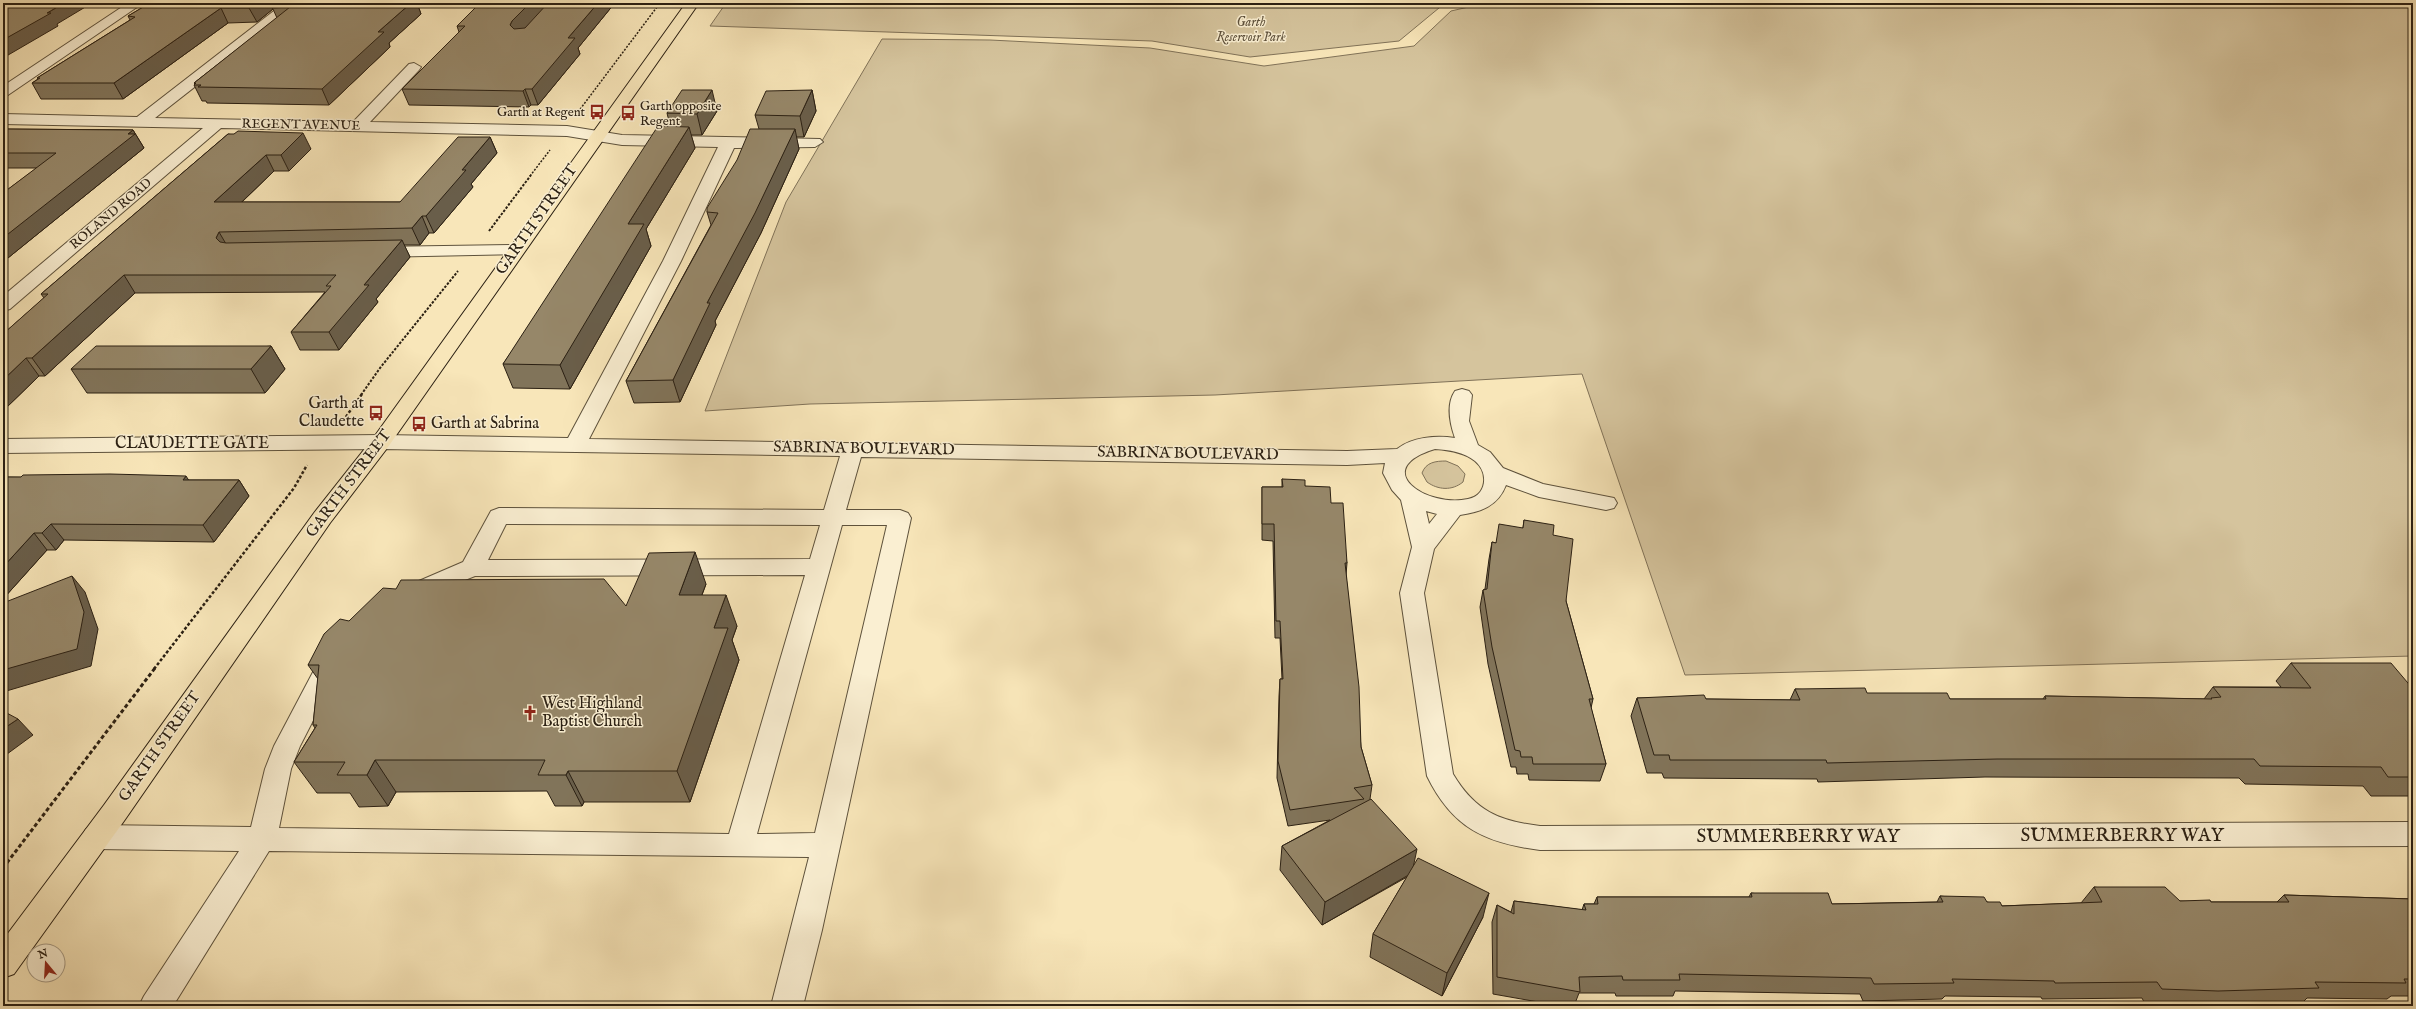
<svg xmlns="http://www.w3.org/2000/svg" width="2416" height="1009" font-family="'IM FELL English',serif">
<rect width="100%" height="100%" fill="#f8e6b9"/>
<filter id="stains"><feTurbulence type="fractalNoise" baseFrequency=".005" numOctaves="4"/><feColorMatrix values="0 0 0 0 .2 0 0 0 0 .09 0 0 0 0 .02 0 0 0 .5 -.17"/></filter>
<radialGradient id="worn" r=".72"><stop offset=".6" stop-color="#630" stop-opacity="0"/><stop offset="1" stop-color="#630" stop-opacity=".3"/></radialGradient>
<path fill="#d5c49d" stroke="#807258" d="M726,3H1445L1399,41L1250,57L1152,41L710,26Z
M1486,3L1611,5L1610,3H2413V656L1685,675L1582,374L1215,395L810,404L705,411L786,202L882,39L990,40L1150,48L1264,66L1414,46L1451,11Z
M1446,461L1458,466L1465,474L1463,482C1452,491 1438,490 1427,482L1422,473C1426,462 1436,461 1446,461Z"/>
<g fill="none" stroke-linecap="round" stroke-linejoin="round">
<defs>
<path id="minor" d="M128,3H143L8,95L3,96V86Z
M284,6L289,7L291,10L289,13L155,118L353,122L409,64L414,63L421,67L419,70L370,122L567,126L622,135L820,139L823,142L815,147L734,148L681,261L589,439L1347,451L1397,449C1412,437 1436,435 1455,438C1450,424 1446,404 1455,391L1462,389L1469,391L1472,395L1469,421L1478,445L1490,452L1503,468L1543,484L1614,498L1617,503L1614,508L1606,510L1539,497L1506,485C1498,506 1481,512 1460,515L1434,549L1424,593L1453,774C1475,811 1499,821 1540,826L2413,822V846L1540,850C1484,843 1452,827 1427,776L1400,593L1412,547L1401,500L1392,490L1383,473L1385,463L1347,465L861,457L846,510H900L908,513L911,518L822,930L803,1006H771L809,857L269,851L173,1006H139L144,996L239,851L96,849L86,845L82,837L86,829L96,825L251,827L265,769L274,746L322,655L331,653L340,655L343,662L300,746L291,769L279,828L729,834L805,575L475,576L413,601L405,599L401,593L405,587L463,562L491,511L499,508L824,510L840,456L381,449L3,453V439L381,435L568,438L663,261L718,147L622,145L567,136L221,128L10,309L3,311V296L203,128L3,124V114L137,117L279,7ZM1435,449C1449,450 1464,452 1475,461C1489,473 1487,495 1468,499C1426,508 1369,469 1435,449ZM1426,511L1437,514L1429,524ZM506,524L820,525L810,559L488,560ZM842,525H887L815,833L757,834Z
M516,245L522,246L525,250L522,254L377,257L371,256L368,252L371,248L377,247Z"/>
<path id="major" d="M686,3H699L388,447L330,523L124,821L14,974L3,978V940L104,805L314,513L374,437Z"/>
</defs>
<use href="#minor" stroke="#5e523c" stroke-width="2"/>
<use href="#major" stroke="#2b2013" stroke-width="2"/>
<path stroke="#2b2013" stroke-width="1.5" stroke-dasharray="2 1.5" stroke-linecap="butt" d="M578,112L660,3
M530,176L550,150"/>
<path stroke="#2b2013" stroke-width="2" stroke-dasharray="2.5 1.5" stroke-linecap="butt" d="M489,231L531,175
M361,395L380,368L458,271"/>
<path stroke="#2b2013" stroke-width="2.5" stroke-dasharray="3 2" stroke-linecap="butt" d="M343,421L362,394
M154,669L294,488L307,465"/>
<path stroke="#2b2013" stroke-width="3" stroke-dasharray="4 2.5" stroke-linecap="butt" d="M3,868L155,668"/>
<use href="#minor" fill="#faefd2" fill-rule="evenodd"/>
<use href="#major" fill="#f8e6b9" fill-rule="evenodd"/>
</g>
<path fill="#81745a" stroke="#2b2013" d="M150,3H417L421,14L389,43L390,47L329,105L207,103L206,101H202L194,85L195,84L194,83L277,18L273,9L257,22L228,23L123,99H41L32,83L38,79L37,78L130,20L128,16Z
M614,4L578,48L580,54L538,105H531L529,107L409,105L402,89L459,32L457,26Z
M812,90L816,111L804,137H796L799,149L761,233L715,321L716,325L680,402L634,403L626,381L711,225L707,212L759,129L755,115Z
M717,111L702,135H691L695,148L646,229L651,246L570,389L513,388L503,364L670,126L667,113Z
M3,129L133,130L144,148L3,262V193L37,168H3Z
M228,134L311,149L289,171H274L242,202H400L490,137L497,153L471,184L473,187L434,233H429L420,245H404L410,257L376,299L378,302L339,350H300L291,332L325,292L135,293L45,376H39L7,407H3V334L44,298L41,294Z
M271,346L285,369L265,393H87L71,369Z
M3,477L189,480H239L249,496L214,542L64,540L56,550H47L3,599Z
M1282,479L1305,486L1331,503L1347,563L1346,575L1361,747L1372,785L1370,799L1414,864L1483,917L1442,996L1370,957L1373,934L1407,877L1322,925L1280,870L1282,846L1330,820L1288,826L1277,778L1279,696L1280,679H1282L1280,638H1275L1273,541L1262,540V487H1282Z
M1524,520L1553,535L1566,601L1593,699L1591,708L1606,764L1600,781L1529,780L1528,774H1517L1516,767H1511L1488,664L1480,607L1483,590L1485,589L1489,559L1492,542L1496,543L1523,528Z
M706,584L702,595L737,626L732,640L739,660L690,802H584L582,806H555L547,791L396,792L388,806L359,807L350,793H317L294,762L315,728L313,725L318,679L308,665L349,621L626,606Z
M2291,663L2413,689V796H2371L2363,786L2245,784L2239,778L1985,777L1818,782L1817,779L1664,778L1662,773H1647L1631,716L1637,698L1706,699L1790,700L1795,689L1950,699H2043L2045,696L2204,699L2213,687H2281L2276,681Z
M2094,887L2180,901L2211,902H2277L2284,895L2413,899V996H2391L2387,999L2307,998L2301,1004L2237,1006H2146L2142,998L2042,999L2041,997L1945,996L1942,999L1863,1001L1860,994L1675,991L1673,996H1616L1615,993H1579L1574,1006H1561L1493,994L1492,922L1497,905L1511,912L1514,901L1582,910L1584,904H1594L1597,897H1749L1751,893L1832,904L1937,902L1940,896L1987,902L2002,906L2081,903Z"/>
<path fill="#695e4a" stroke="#2b2013" d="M64,3H92L57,24L58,26L3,58V40Z
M256,3H277L278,6L272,8L273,9L257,22L249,8Z
M411,3H417L421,14L389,43L390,47L329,105L322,89L378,32Z
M530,3H549L516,41L510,25L512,21Z
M598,3H614V4L578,48L580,54L538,105L532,89L568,38Z
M221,8L228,23L123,99L114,83Z
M525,89L531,105L529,107L523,91Z
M712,90L717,111L702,135L697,114Z
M812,90L816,111L804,137L800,116Z
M689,127L695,148L646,229L651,246L570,389L560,365L628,224Z
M795,129L799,149L761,233L715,321L716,325L680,402L673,380L707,303Z
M133,130L144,148L3,262V238Z
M303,133L311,149L289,171L281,155Z
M490,137L497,153L471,184L473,187L434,233L426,216L462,170Z
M266,155L274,171L224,219L214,202Z
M422,216L429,233L420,245L412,228Z
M219,232L229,249L226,255L216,238Z
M402,240L410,257L376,299L378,302L339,350L329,332L364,285Z
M124,275L135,293L45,376L32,358Z
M271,346L285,369L265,393L251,369Z
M26,358L39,376L7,407L3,402V380Z
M186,476L197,493L183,480Z
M239,480L249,496L214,542L203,525Z
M51,524L64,540L56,550L42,533Z
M34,533L47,550L3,599V567Z
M695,552L706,584L690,626L679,595Z
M72,576L85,592L98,629L91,666L3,692V670Z
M726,595L737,626L732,640L739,660L690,802L677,771L714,628Z
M18,719L33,735L3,757V729Z
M375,760L396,792L388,806L367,775Z
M568,771L584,802L582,806L566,775Z
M1417,849L1412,873L1322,925L1325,902Z
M1489,893L1483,917L1442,996L1447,973Z"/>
<path fill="#968769" stroke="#2b2013" d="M3,3H64L47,13H51L3,40Z
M150,3H256L249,8H221L114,83H32L40,78H37L135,17L128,16Z
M278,3H411L378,32H384L322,89L198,87L201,85H194L196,83H194L290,7L272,8Z
M480,3H530L512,21L510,25L514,29L525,28L548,3H598L568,38H575L532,89H525L523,91L402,89L465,26H457Z
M682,90H712L697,114L667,113Z
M812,90L800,116L755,115L766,91Z
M658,126L689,127L628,224H644L560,365L503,364Z
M3,129L133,130L128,134H135L3,238V193L56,153H3Z
M750,129H795L755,213L707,303H710L673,380L626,381L718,213L707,212V208L737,160Z
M238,131L303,133L281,155H266L214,202H400L458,137H490L462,170H466L426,216H422L412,228L219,232L216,238L220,242L226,243L402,240L364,285H369L329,332H291L331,286H326L336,275H124L32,358H26L3,380V334L48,294H41L228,134H234Z
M96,346H271L251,369H71Z
M110,474L186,476L183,480H239L203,525L51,524L42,533H34L3,567V477H21L23,475Z
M1282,479L1305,480V486L1330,487L1331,503H1343L1347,563H1345L1359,687L1361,747L1372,785L1354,788L1364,799L1290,810L1278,761L1280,679H1283L1280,621H1276L1274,524H1262V487H1283Z
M1524,520L1554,525L1553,535L1573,539L1566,601L1593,699H1589L1606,764H1533L1532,757H1521L1520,751L1515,750L1492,647L1483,590L1487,589L1492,542L1496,543L1499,524L1523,528Z
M695,552L679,595H726L714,628H728L677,771H568L566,775H538L545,760H375L367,775H337L345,762H294L317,725H313L319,665H308L324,634L340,619L349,621L383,588L396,589L401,580L604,579L626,606L649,553Z
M72,576L84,612L77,649L3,670V603Z
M2291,663H2391L2413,689V777H2388L2381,767L2260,766L2254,759H1997L1827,763L1826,760H1670L1669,755H1654L1637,698L1704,695L1706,699L1800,700L1795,689L1865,688L1867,693H1947L1950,699H2046L2045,696L2212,699L2211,698L2221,697L2213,687L2311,688Z
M3,711L18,719L3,729Z
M1371,799L1417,849L1325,902L1282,846Z
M1418,858L1489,893L1447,973L1373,934Z
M2094,887H2165L2180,901L2210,900L2211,902H2289L2284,895L2413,899V979H2404L2406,983L2315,982L2319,988L2218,991L2162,989L2157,982L2055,983L2054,981L1952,979L1954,983L1874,984L1871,978L1679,974L1680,980H1623L1622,976L1579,977L1580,992L1497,977V905L1514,914V901L1586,910L1584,904H1598L1597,897H1752L1751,893H1828L1832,904L1943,902L1940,896L1984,897L1987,902H2000L2002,906L2102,902Z"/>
<defs>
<symbol id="bus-bare" viewBox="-9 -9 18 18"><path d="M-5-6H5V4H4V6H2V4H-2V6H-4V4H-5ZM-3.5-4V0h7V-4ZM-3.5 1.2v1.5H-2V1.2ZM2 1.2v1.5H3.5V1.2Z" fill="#8f2418" stroke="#faefd2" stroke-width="2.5" paint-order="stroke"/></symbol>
<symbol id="church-bare" viewBox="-9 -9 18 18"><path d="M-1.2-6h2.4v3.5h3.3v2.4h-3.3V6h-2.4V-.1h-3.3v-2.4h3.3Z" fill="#8f2418" stroke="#faefd2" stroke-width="2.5" paint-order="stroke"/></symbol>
</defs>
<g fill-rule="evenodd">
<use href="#bus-bare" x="586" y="101" width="22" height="22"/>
<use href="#bus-bare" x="617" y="102" width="22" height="22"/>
<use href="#bus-bare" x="365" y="402" width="22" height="22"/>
<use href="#bus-bare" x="408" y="413" width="22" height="22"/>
<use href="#church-bare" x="519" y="702" width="22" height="22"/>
</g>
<g text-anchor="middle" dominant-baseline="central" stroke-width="3" stroke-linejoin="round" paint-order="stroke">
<g font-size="13" font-style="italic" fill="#5e513c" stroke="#faefd2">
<text x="1251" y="22">Garth<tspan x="1251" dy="15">Reservoir Park</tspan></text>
</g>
<g font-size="13" fill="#2b2013" stroke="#faefd2" text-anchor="start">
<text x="640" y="106">Garth opposite<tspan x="640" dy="15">Regent</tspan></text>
<text x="585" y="112" text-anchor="end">Garth at Regent</text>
</g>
<g font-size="13" fill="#2b2013" stroke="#faefd2">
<text transform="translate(301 125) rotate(1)">REGENT AVENUE</text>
<text transform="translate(111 214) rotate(-40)">ROLAND ROAD</text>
</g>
<g font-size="16" fill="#2b2013" stroke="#faefd2">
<text transform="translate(537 220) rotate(-55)">GARTH STREET</text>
<text x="192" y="444">CLAUDETTE GATE</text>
<text transform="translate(864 449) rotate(1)">SABRINA BOULEVARD</text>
<text transform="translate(1188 454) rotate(1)">SABRINA BOULEVARD</text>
<text transform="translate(349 484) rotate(-53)">GARTH STREET</text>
<text transform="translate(160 747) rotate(-55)">GARTH STREET</text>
</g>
<g font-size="16" fill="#2b2013" stroke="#faefd2" text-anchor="start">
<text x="364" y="404" text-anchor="end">Garth at<tspan x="364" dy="18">Claudette</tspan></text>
<text x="431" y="424">Garth at Sabrina</text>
<text x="542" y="704">West Highland<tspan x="542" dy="18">Baptist Church</tspan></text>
</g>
<g font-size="19" fill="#2b2013" stroke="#faefd2">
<text x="2122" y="836">SUMMERBERRY WAY</text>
<text x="1798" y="837">SUMMERBERRY WAY</text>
</g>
</g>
<rect width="2416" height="1009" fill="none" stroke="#f8e6b9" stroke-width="16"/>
<rect x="4" y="4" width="2408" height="1001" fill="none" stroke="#2b2013" stroke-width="2"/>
<rect x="8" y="8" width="2400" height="993" fill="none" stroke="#2b2013"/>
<g transform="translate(46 963) rotate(342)"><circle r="19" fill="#faefd2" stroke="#a79c86"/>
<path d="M0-3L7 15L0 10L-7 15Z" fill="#8f2418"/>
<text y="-6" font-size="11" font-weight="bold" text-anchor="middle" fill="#2b2013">N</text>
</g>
<rect width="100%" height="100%" filter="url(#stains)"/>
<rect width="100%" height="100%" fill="url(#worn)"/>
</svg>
